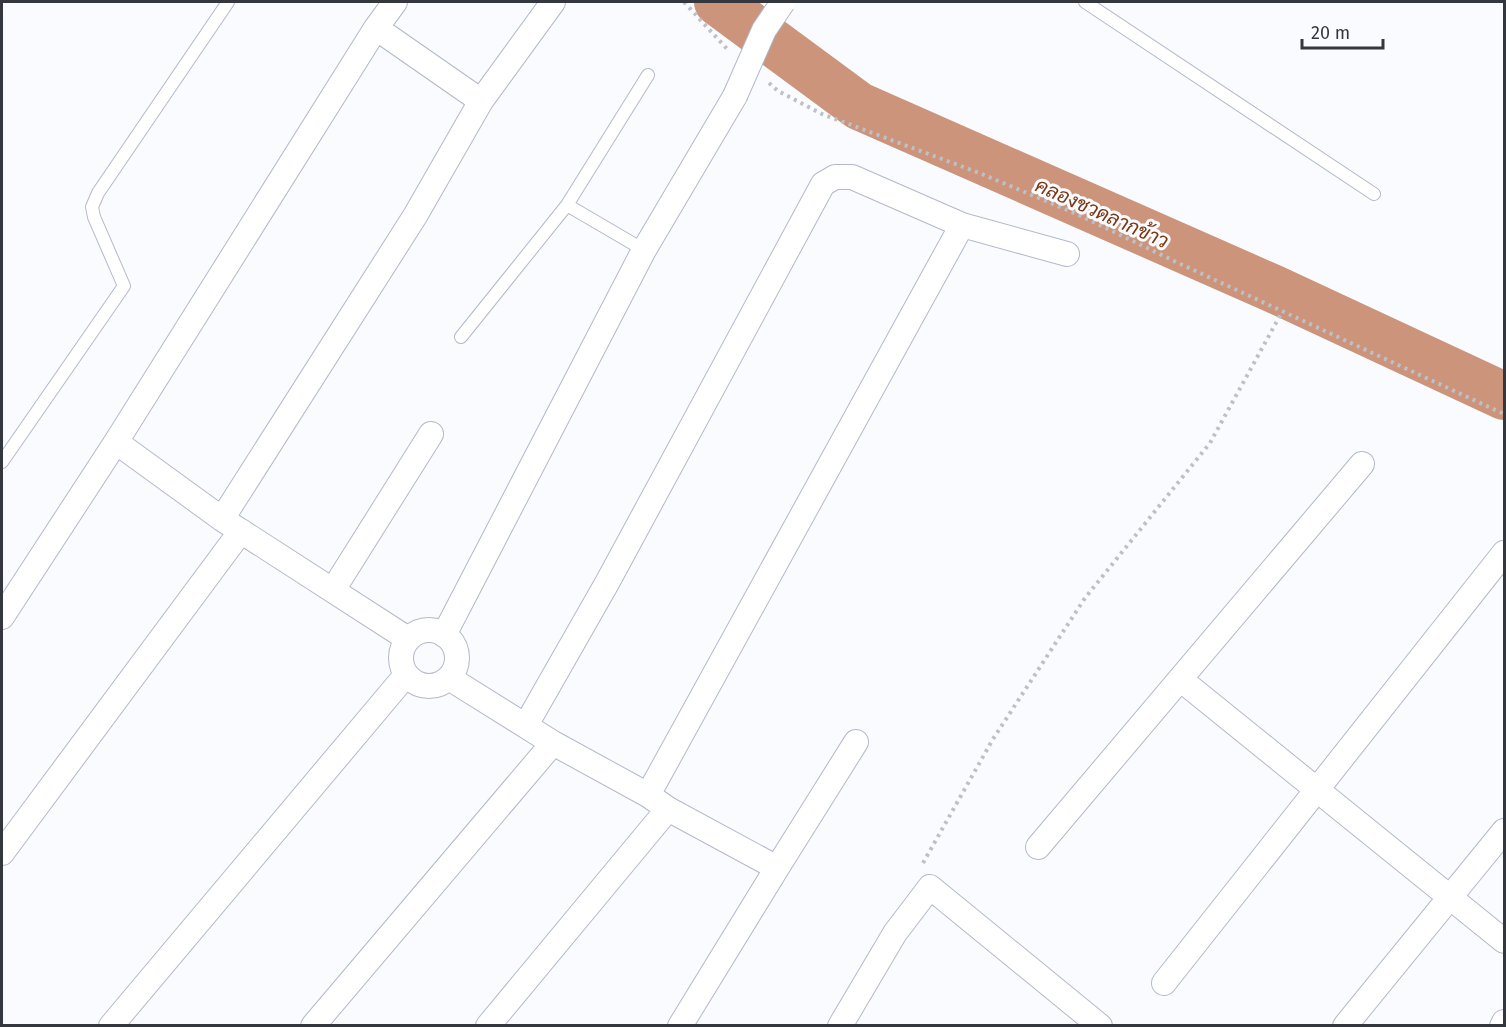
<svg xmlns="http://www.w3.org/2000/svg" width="1506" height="1027" font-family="'Fira Sans',Sarabun,sans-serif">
<rect width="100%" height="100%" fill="#fafbff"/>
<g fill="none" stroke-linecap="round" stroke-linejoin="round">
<path stroke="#cb947b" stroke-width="48" d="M718,2L859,106L1274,289L1504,396"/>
<defs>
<path id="lane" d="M1085,2L1374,194
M567,205L644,250
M461,337L567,205L648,75
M2,462L124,286L94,217L92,207L98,193L228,2"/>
<path id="street" d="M376,28L481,101
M116,442L222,519L408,639
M222,519L415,216L481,101L553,2
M333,590L431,434
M2,617L116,442L376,28L395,2
M401 658a28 28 0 1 1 56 0a28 28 0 1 1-56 0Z
M444,635L644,250L735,96
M449,678L553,743L648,795L668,809L777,868
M1180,679L1504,941
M526,725L607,583L823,184L835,177H852L962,225L1067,254
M648,795L962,225
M1038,847L1362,464
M2,853L241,531
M1164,983L1504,553
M111,1026L406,675
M313,1026L553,743
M488,1026L668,809
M680,1026L777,868L856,742
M840,1026L895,933L930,887L1100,1026
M1345,1026L1504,831
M1502,1026L1504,1022"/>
</defs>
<use href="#lane" stroke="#b2b9ca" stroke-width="14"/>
<use href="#street" stroke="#b2b9ca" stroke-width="26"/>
<path stroke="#bec0c5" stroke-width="4" stroke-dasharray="3 4.5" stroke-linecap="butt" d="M684,2L728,50
M769,83L778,91L822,114L982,174L1079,215L1172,260L1504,414
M923,863L993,739L1085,598L1210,443L1282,312"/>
<use href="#lane" stroke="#fff" stroke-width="12"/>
<use href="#street" stroke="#fff" stroke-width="24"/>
<defs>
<path id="street-bridge" d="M735,96L764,30L783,2"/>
</defs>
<use href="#street-bridge" stroke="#b2b9ca" stroke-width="26" stroke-linecap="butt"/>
<use href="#street-bridge" stroke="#fff" stroke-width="24"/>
</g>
<g text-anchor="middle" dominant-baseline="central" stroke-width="6" stroke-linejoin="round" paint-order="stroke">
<g font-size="20" font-style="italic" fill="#7a3712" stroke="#fafbff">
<text transform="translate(1102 213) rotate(24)">คลองชวดลากข้าว</text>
</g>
</g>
<rect width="1506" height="1027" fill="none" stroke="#34373e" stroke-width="6"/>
<path d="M1302 39v9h81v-9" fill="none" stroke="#34373e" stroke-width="3"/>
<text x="1311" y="39" font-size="18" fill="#34373e" stroke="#fafbff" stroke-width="4.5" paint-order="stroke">20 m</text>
</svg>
